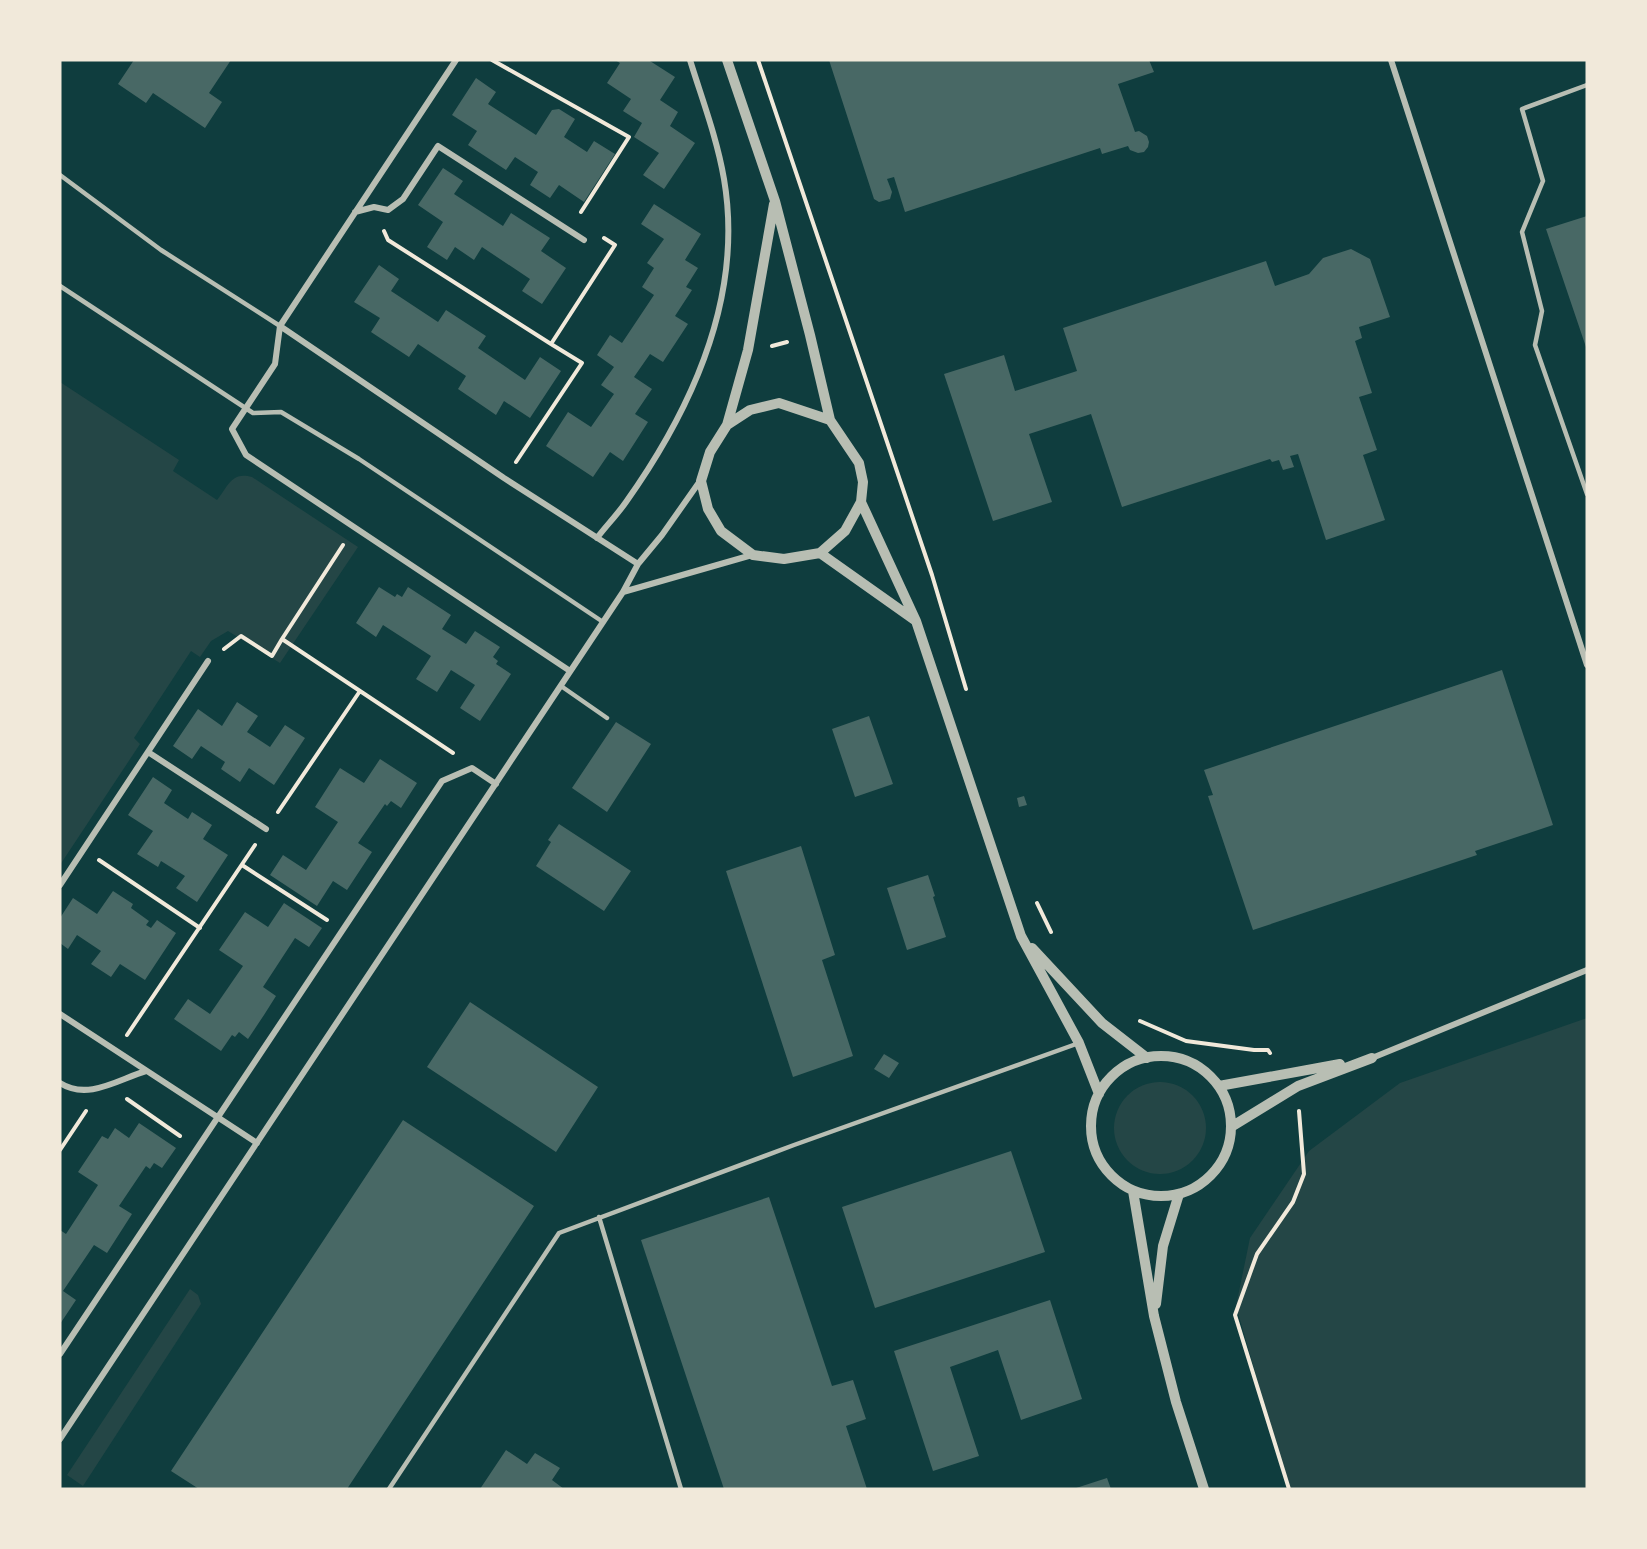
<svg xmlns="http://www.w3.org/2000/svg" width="1647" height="1549" font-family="Lora,serif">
<rect width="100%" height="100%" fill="#0f3d3e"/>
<path fill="#244646" d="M60,382L179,460L173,471L217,500C228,487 231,471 252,477L358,547L280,663L228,631L211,641L200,657L191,651L134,738L140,744L60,865Z
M1587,1018V1489H1289L1236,1306L1250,1238L1309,1151L1400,1083Z
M1114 1128a46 46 0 1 1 92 0a46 46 0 1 1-92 0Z
M190,1289L198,1295L201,1304L83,1486L67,1475Z"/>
<path fill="#486865" d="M134,60H231L209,93L222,102L205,128L153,93L146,103L118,84Z
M615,60H651L650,61L675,77L660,100L678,112L670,126L695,143L664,189L643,175L659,153L634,137L642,123L623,111L631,99L607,83L620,63Z
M829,60H1149L1154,72L1118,84L1135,132L1139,131L1147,136L1149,142L1148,147L1144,152L1138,153L1130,150L1128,146L1102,154L1100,148L905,212L894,177L887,179L892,192L890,199L879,202L874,199Z
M476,78L496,92L488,104L536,135L552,110L559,109L575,119L564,137L587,152L594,141L615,154L584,202L559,185L550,198L530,185L538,172L515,157L506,170L468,145L477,131L452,115Z
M443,168L463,181L454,194L503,226L511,213L550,238L541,251L566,268L542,304L522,291L530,279L482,247L474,260L455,247L447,260L427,247L443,222L418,205Z
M654,204L701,234L685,260L698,268L686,287L692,290L675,316L688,324L663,362L650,354L634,377L652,389L635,414L648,422L623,461L610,452L593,477L546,446L568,412L591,427L614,394L601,385L614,367L597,355L610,335L622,343L654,295L642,287L654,268L647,263L664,239L641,224Z
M1587,216V350L1546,229Z
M1351,249L1370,259L1390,317L1359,327L1362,338L1355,341L1372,393L1359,397L1377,450L1363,455L1385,520L1326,540L1298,454L1290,456L1294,467L1283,470L1279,460L1272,462L1270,459L1122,507L1091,414L1029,434L1052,502L993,521L944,374L1004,355L1015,391L1077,371L1063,328L1266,261L1275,286L1309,274L1323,258Z
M379,265L399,279L391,291L438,322L446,310L486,336L478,348L525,380L540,357L561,371L530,418L504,401L496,415L458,389L466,376L418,344L409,357L371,332L380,318L354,302Z
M379,587L395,597L397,594L402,597L408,587L451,615L442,629L466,644L475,631L500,647L493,657L498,661L496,664L511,674L480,721L460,708L475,685L451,670L437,692L416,679L431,656L383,625L376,637L356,623Z
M1502,670L1553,825L1475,851L1477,855L1253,930L1208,796L1213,795L1204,770Z
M237,702L258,716L247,732L270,747L285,725L305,738L274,785L249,768L240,782L221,769L225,762L201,746L192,759L173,746L198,709L222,726Z
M869,716L893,784L855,797L832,729Z
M616,722L651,744L607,812L572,788Z
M380,759L417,783L401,808L391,801L387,806L385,804L358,843L372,852L347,890L333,881L317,906L270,875L283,855L306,870L338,822L315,807L340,768L364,783Z
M153,777L172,790L164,803L188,819L192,812L212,825L203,839L228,855L197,902L176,888L185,876L161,861L158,867L137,854L153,831L128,815Z
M1024,796L1027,805L1019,807L1017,798Z
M559,824L631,871L604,911L536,866L551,842L548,840Z
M801,846L835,955L822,960L853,1056L793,1077L726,871Z
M928,875L935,896L933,897L946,937L907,950L887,888Z
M113,891L133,904L131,908L149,921L146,925L151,928L157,920L176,933L145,980L120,964L111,977L91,964L101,951L77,935L68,949L60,943V918L73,898L97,914Z
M284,903L322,928L309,947L295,938L263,987L276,996L264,1015L248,1039L239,1032L235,1037L232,1035L221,1051L174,1019L188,999L210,1014L243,966L219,950L245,912L268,927Z
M470,1002L598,1087L556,1152L427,1067Z
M884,1054L899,1063L889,1078L874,1069Z
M403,1120L534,1206L347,1489H199L171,1471Z
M139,1123L176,1148L162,1168L154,1163L150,1169L146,1166L119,1206L132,1214L107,1253L94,1245L63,1291L76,1300L60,1324V1230L66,1234L98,1185L78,1172L102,1136L108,1139L115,1128L129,1138Z
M1011,1151L1045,1252L875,1308L842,1207Z
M769,1197L832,1386L853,1380L866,1419L846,1426L867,1489H724L690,1388L641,1240Z
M1050,1300L1082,1399L1021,1420L998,1350L950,1367L979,1456L933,1471L894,1351Z
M506,1450L527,1464L535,1453L560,1468L552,1480L564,1489H480Z
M1107,1478L1111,1489H1073Z"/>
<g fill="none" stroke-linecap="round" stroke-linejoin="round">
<path stroke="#f1e9da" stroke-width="4" d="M492,60L629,137L581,212
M758,60L932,575L966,689
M384,231L388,240L551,344
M772,346L787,342
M516,462L582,363L551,344L615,245L604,238
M343,545L282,639L453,753
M224,649L241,636L272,656L282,639
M278,812L360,691
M99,860L200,928
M242,865L327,920
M1037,903L1051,932
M1140,1021L1186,1041L1254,1050H1268L1270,1053
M127,1035L255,845
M127,1099L180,1136
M60,1150L86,1111
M1289,1489L1235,1315L1257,1254L1293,1202L1304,1174L1299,1111"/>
<path stroke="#b8beb3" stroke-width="4.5" d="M1587,85L1522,109L1543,181L1522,232L1542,311L1535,345L1587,494
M60,175L161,250L280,326
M60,286L253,413L281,412L359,459L603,622
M561,686L607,718
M599,1217L681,1489
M389,1489L559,1233L794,1145L1079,1043"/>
<path stroke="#b8beb3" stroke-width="6" d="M456,60L280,326L504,478L638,564
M1391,60L1587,665
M355,212L374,207L388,210L403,199L438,146L584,240
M280,326L275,364L232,429L246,455L570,671
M597,538C606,526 617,515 626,502C692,409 744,296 724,179C717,138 702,99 690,60
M623,592L752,555
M148,752L266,829
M60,885L208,661
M60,1014L257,1143
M1372,1058L1587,970
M60,1083C88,1101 119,1079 146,1071
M60,1354L442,781L472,768L496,784
M60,1439L623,592L638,564L662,535L700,481"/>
<path stroke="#b8beb3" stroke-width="10" d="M727,60L775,201L810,335L830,420
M779,403L830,420L859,463L863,482L861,502L845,531L820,553L784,559L753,555L721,531L708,509L701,481L710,452L727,425L750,410Z
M727,425L748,350L774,204
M861,502L916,621L1021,936L1079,1043L1099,1094
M820,553L916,621
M1032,948L1102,1023L1147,1058
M1091 1126a70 70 0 1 1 140 0a70 70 0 1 1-140 0Z
M1219,1086L1340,1064
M1231,1127L1298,1086L1372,1058
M1133,1191L1154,1316L1176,1402L1204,1489
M1156,1304L1163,1246L1179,1194"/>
</g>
<rect width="1647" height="1549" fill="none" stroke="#f1e9da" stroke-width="123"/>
</svg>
